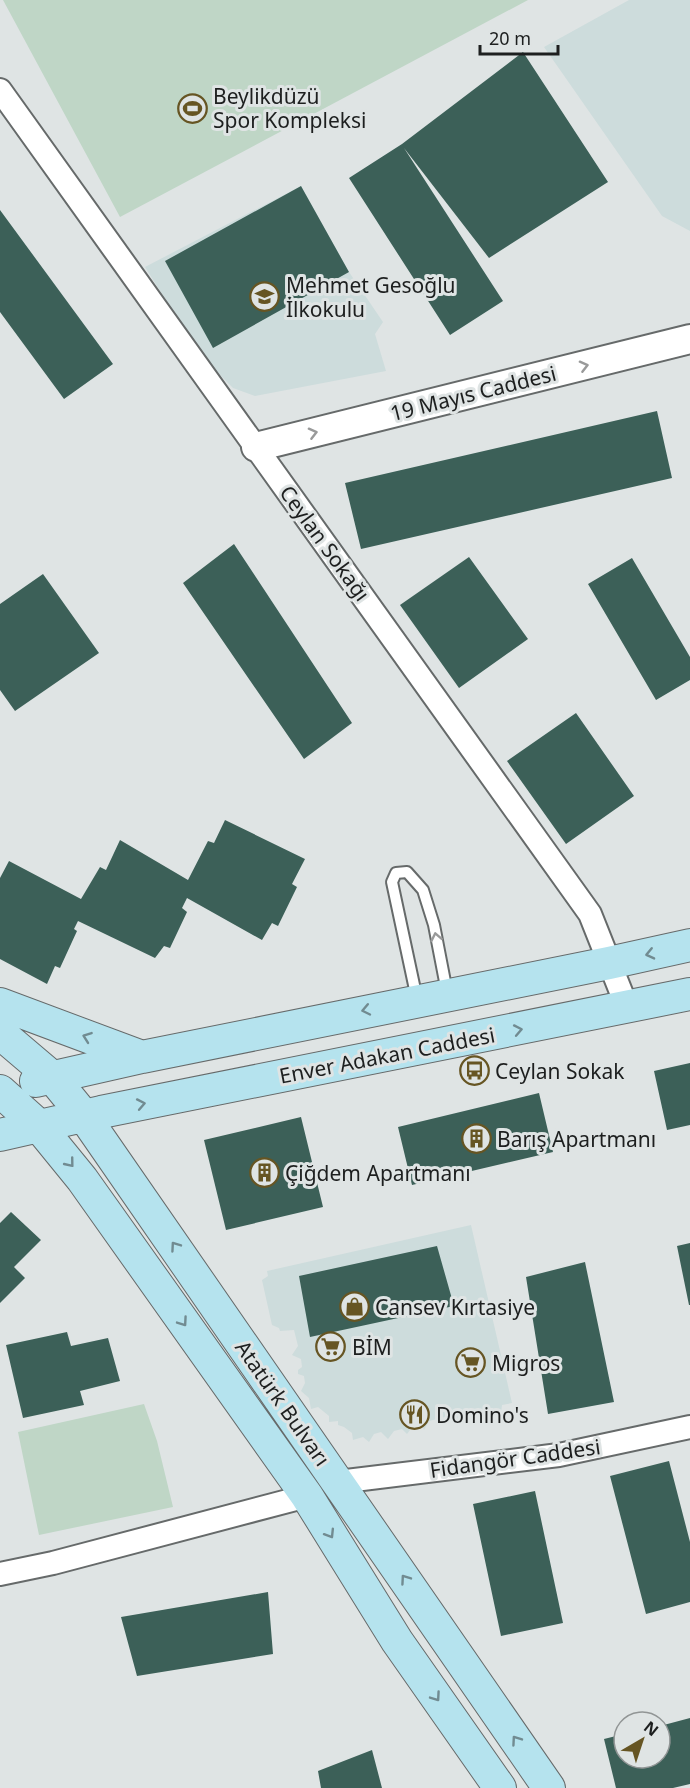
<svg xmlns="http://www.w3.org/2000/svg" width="690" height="1788" font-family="'Noto Sans',sans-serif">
<rect width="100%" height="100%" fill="#dfe4e4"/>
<path fill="#cddcdc" d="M629,0H690V231L662,216L544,47Z
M301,186L349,272L383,322L375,334L386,371L255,396L233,388L200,355L145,267Z
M471,1225L512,1403L502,1405L501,1413L458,1422L453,1415L429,1421L424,1430L422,1425L413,1426L407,1434L402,1429L394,1431L388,1439L381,1432L374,1434L369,1442L363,1437L353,1440L352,1433L344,1427L338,1425V1421L329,1422V1416L318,1407L311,1409L309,1398L301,1391L305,1383L304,1376L298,1374V1370L302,1367L301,1359L292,1355L298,1346L294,1330L280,1331L279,1328L272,1325L262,1280L268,1276L267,1271Z"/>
<path fill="#bfd6c6" d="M3,0H528L120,217Z
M144,1404L157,1441L173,1507L39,1535L18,1432Z"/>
<path fill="#3c6058" d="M523,52L608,182L489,258L404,148L503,301L450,335L349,178L402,144Z
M301,186L349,272L213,348L165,261Z
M0,210L113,364L64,399L0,312Z
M657,411L672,478L361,549L345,483Z
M234,544L352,723L304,759L183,583Z
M469,557L528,639L459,688L400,605Z
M632,558L690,657V680L656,700L588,584Z
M43,574L99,653L15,711L0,690V604Z
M576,713L634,796L566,844L507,761Z
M225,820L305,859L292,884L297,887L278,926L272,923L262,940L187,898L182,908L187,912L170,948L164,946L155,958L78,921L74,929L77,931L60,968L55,966L47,984L0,959V878L9,861L81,899L100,867L106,870L120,840L188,880L208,841L214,843Z
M690,1063V1125L667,1130L654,1071Z
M539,1093L553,1152L412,1185L398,1127Z
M301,1117L323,1207L226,1230L204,1140Z
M11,1212L41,1240L14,1267L25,1278L0,1303V1223Z
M690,1243V1305H689L677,1246Z
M437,1246L454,1306L310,1337L299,1276Z
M585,1262L614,1402L548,1414L526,1277Z
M67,1332L71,1346L108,1338L120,1381L80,1391L84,1405L23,1418L6,1345Z
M669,1461L690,1542V1602L646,1614L610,1476Z
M535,1491L563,1623L501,1636L473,1504Z
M268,1592L273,1654L137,1676L121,1617Z
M690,1718V1784L673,1788H616L604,1739L624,1734V1758H660V1726Z
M372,1750L382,1788H321L318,1771Z"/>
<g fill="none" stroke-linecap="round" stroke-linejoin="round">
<defs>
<path id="service" d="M417,999L392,882L396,873L407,872L423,890L434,925L447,992"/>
<path id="minor" d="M0,90L590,914L627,1007
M338,1482L559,1455L690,1427
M0,1574L53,1563L307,1496"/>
<path id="tertiary" d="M256,447L690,339"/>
<path id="secondary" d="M0,1004L142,1057
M0,1033L53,1078L84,1116L549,1788
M36,1081L142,1057L609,963L690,945
M0,1091L38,1125L82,1179L307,1496L397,1641L500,1788
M0,1135L101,1112L690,994"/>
</defs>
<use href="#service" stroke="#666a6a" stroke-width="14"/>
<use href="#minor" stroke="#666a6a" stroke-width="26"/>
<use href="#tertiary" stroke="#666a6a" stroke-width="32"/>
<use href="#secondary" stroke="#666a6a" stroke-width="34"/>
<use href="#service" stroke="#fff" stroke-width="10"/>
<use href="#minor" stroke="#fff" stroke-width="22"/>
<use href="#tertiary" stroke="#fff" stroke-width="28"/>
<use href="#secondary" stroke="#b5e3ee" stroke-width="32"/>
</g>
<defs><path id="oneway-chevron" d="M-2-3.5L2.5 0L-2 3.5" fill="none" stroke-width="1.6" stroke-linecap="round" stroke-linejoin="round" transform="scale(1.5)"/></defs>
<g stroke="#999a9a">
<use href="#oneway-chevron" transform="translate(584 366) rotate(-14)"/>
<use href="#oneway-chevron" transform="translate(313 433) rotate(-14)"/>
<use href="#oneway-chevron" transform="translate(436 937) rotate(-101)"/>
</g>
<g stroke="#718b91">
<use href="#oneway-chevron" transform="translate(650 954) rotate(167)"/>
<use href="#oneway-chevron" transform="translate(366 1010) rotate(168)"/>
<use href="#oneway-chevron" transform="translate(518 1030) rotate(-11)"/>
<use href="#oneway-chevron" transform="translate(87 1037) rotate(-160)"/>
<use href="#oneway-chevron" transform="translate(141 1104) rotate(-11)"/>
<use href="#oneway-chevron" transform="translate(70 1163) rotate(51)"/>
<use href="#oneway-chevron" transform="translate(175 1246) rotate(-125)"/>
<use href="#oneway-chevron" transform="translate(183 1322) rotate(55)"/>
<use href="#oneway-chevron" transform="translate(330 1534) rotate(58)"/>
<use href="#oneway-chevron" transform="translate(405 1579) rotate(-125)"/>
<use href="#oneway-chevron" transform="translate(436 1697) rotate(55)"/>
<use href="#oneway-chevron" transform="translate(516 1740) rotate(-125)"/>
</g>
<defs>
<symbol id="stadium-ring" viewBox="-11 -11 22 22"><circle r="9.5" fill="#dfe4e4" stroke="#665523" stroke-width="1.5"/><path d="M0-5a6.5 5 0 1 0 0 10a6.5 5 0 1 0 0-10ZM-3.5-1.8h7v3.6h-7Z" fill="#665523"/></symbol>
<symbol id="school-ring" viewBox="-11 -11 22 22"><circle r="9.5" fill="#dfe4e4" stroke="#665523" stroke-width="1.5"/><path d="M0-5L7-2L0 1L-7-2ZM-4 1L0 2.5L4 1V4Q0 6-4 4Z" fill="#665523"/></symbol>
<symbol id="bus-ring" viewBox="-11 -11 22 22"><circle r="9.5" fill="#dfe4e4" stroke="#665523" stroke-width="1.5"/><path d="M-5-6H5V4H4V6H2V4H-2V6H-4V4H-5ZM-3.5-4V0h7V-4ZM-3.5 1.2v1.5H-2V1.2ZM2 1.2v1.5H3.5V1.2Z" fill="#665523"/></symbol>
<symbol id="building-ring" viewBox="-11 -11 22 22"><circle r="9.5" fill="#dfe4e4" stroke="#665523" stroke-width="1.5"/><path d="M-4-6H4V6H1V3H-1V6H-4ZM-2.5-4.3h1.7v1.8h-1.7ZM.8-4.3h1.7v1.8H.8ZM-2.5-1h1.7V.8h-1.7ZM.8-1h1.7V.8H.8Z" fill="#665523"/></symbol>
<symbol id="shop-ring" viewBox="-11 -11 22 22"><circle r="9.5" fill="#dfe4e4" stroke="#665523" stroke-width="1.5"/><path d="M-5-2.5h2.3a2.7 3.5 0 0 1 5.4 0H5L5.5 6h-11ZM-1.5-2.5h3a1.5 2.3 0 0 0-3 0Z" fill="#665523"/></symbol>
<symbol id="supermarket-ring" viewBox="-11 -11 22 22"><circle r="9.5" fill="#dfe4e4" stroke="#665523" stroke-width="1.5"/><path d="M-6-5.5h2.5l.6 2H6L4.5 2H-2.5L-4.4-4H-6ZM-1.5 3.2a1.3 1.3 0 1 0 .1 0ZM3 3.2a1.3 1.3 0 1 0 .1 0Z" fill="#665523"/></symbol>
<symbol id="restaurant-ring" viewBox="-11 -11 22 22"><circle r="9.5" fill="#dfe4e4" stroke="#665523" stroke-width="1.5"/><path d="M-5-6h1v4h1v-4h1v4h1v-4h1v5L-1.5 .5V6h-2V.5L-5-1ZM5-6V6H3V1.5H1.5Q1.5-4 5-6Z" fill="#665523"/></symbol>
</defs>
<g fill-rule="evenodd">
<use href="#stadium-ring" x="176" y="92" width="33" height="33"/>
<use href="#school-ring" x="248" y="280" width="33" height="33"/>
<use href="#bus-ring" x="458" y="1054" width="33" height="33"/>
<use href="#building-ring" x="460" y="1122" width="33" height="33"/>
<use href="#building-ring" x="248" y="1156" width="33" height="33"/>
<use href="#shop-ring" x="338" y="1290" width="33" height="33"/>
<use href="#supermarket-ring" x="314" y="1330" width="33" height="33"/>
<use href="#supermarket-ring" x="454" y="1346" width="33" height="33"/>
<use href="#restaurant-ring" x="398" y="1398" width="33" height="33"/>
</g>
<g text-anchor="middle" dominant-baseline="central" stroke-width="6" stroke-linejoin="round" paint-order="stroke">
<g font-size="21" fill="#1d1f1f" stroke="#dfe4e4" text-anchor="start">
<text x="213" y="96">Beylikdüzü<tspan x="213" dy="24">Spor Kompleksi</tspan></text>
<text x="286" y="285">Mehmet Gesoğlu<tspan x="286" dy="24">İlkokulu</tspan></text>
<text x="495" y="1071">Ceylan Sokak</text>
<text x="497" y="1139">Barış Apartmanı</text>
<text x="285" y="1173">Çiğdem Apartmanı</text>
<text x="375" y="1307">Cansev Kırtasiye</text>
<text x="352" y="1347">BİM</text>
<text x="492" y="1363">Migros</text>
<text x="436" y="1415">Domino's</text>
</g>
<g font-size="21" fill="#1d1f1f" stroke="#dfe4e4">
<text transform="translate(473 393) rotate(-14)">19 Mayıs Caddesi</text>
<text transform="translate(325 543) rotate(54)">Ceylan Sokağı</text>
<text transform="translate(387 1055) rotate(-11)">Enver Adakan Caddesi</text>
<text transform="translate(283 1403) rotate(55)">Atatürk Bulvarı</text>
<text transform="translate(515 1458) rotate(-8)">Fidangör Caddesi</text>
</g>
</g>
<g transform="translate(642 1740) rotate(39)"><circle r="28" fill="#dfe4e4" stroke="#919595" stroke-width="1.5"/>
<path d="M0-4.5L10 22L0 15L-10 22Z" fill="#665523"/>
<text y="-9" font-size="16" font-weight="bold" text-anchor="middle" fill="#1d1f1f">N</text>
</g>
<path d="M480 45v9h78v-9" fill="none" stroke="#1d1f1f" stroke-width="3"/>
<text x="489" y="45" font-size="18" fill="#1d1f1f" stroke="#dfe4e4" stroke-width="4.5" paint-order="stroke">20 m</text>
</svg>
